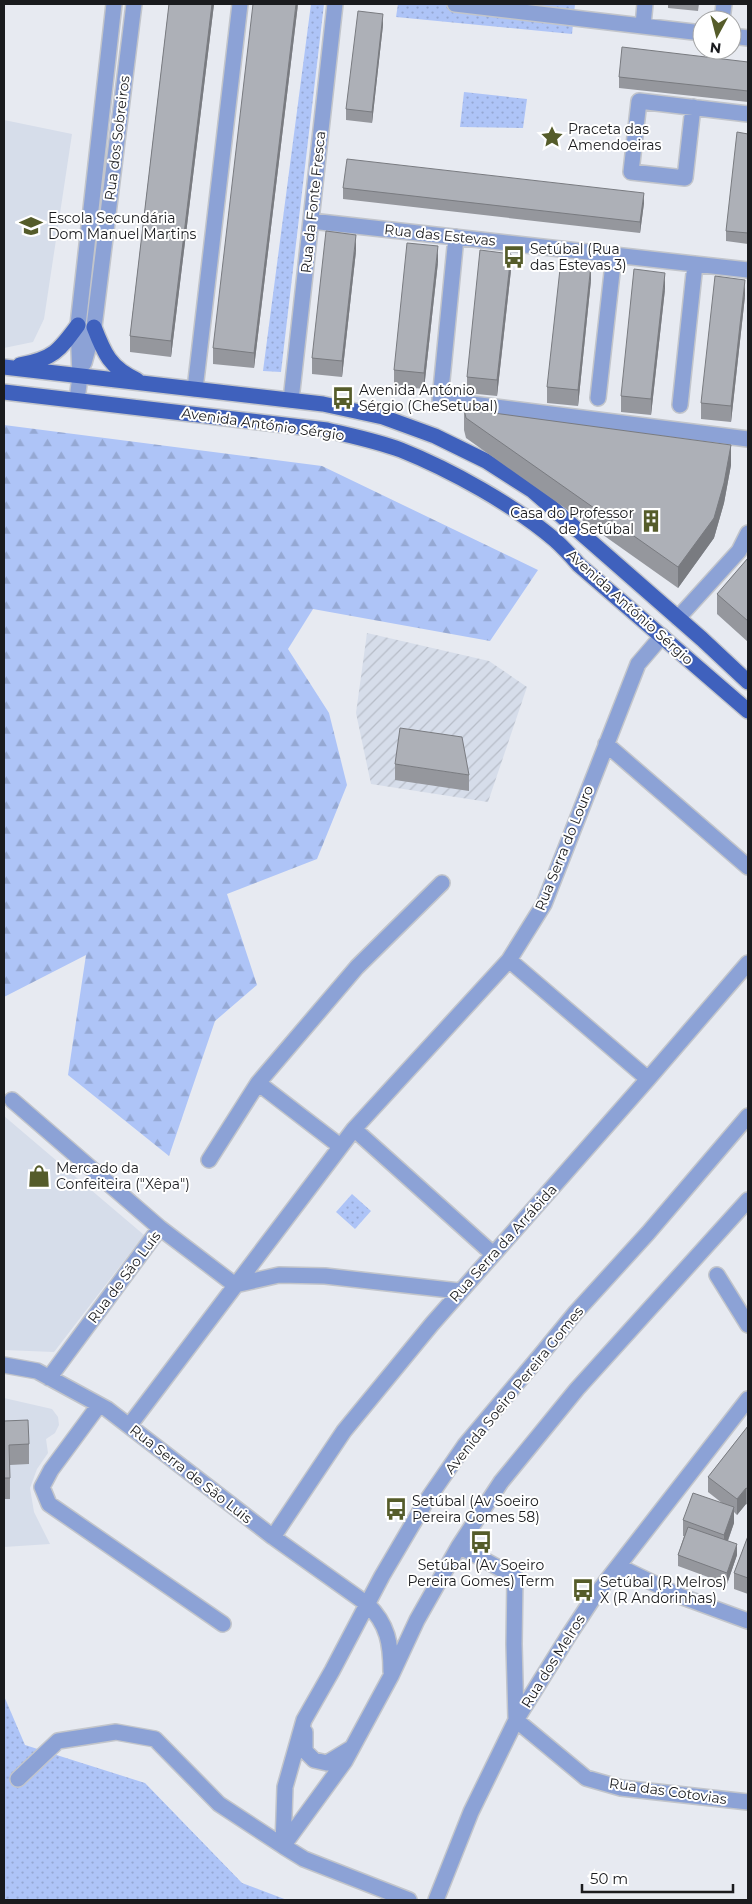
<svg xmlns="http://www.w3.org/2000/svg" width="752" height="1904" font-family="Montserrat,sans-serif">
<defs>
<pattern id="industrial-furrows" width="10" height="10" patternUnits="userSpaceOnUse" patternTransform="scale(1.25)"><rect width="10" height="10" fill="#d6ddea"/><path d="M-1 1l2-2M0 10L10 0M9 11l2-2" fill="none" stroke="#b7bdc8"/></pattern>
<pattern id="green-dots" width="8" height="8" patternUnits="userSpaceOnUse" patternTransform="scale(1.25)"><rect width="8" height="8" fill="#aec4f7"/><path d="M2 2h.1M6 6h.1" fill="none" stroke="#95a8d3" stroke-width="1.8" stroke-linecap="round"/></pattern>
<pattern id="forest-firs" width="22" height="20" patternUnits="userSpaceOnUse" patternTransform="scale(1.25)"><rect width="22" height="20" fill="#aec4f7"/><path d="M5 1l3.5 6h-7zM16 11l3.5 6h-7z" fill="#95a8d3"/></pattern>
</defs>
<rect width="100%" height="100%" fill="#e7eaf1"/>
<path fill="#d6ddea" d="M4,120L72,134L44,319L33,342L4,348Z
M4,1116L144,1235L54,1352L4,1350Z
M4,1398L52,1409L58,1417L59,1425L55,1433L46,1439L48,1453L37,1469L30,1488L34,1512L50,1544L4,1547Z"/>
<path fill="url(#industrial-furrows)" d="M367,633L489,661L527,687L488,802L371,784L356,713Z"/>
<path fill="url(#green-dots)" d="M311,4H324L281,372L263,371Z
M398,4H575L572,34L396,17Z
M464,92L527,99L523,128L460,127Z
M352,1194L371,1211L355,1229L336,1212Z
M4,1696L25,1745L145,1783L242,1883L287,1900H4Z"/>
<path fill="url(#forest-firs)" d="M4,425L322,466L538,570L490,641L313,609L288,649L329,713L347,785L317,859L227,894L257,985L215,1021L169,1156L68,1075L86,955L4,997Z"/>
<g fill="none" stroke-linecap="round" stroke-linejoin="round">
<defs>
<path id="minor" d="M455,4L702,33
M722,20L724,4
M643,25L645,4
M732,36L748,38
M693,107L685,178L631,172L639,101L748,114
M311,221L748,270
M456,237L440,400L748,439
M84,363L94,327L134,4
M195,389L240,4
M598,398L614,255
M77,400L80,376L78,325L114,4
M291,400L335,4
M680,405L695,264
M678,618L739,551L748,533
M606,744L748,867
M509,960L648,1079
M258,1083L340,1146
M12,1100L160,1228
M354,1129L493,1254
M209,1160L258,1083L357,967L442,883
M717,1275L748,1325
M235,1285L279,1275L325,1276L459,1291
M4,1365L37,1371L107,1409L273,1537L367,1604C388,1624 391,1644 391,1672
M49,1378L160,1228L235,1285
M99,1405L51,1470L42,1487L49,1504L223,1624
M129,1426L354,1129L509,960L544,904L638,664L662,636
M273,1537L344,1431L432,1324L648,1079L748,963
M459,1546L515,1577L514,1644L516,1720L586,1778L621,1788L748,1802
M618,1566L680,1596L748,1621
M305,1732V1751L314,1760L327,1763L350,1749
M18,1779L58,1741L116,1732L155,1739L219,1804L283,1846L304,1859L409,1900
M283,1846L285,1787L304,1720L332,1671L382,1576L425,1503L465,1445L539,1357L576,1312L648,1233L748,1116
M283,1846L345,1761L391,1676L417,1620L459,1546L501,1482L577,1389L748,1200
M436,1900L471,1812L516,1720L569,1635L594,1597L748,1399"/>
<path id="major" d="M94,327C104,353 110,368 137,380
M20,365C53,359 59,351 78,325
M4,367L323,404L383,417L435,436L486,461L533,491L702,639L748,682
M4,392L327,430C352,436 377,441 401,450C451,470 514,505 555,540C564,548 572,557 579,565L748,711"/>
</defs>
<use href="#minor" stroke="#c2c5cb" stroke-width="18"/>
<use href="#major" stroke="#c2c5cb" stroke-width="18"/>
<use href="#minor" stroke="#8ca2d6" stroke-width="15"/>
<use href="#major" stroke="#3f61bd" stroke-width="15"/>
</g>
<path fill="#95979d" d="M169,4H214L171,357L130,352V336Z
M298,4L254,368L213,364V348Z
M668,4H699L698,11L668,8Z
M383,25L372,123L346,120V109Z
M748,62V102L619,88V77Z
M748,134V244L726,241V231Z
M343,188L644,203L640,233L343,199Z
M356,251L342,377L312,374V358Z
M438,262L424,389L394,386V370Z
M511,270L497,396L467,393V377Z
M591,280L578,406L547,403V387Z
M665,289L651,415L621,412V396Z
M745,296L731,422L701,419V403Z
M464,409L731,465L724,503L714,538L678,588L466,438L464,430Z
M748,558V642L717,614V594Z
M395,764L469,775V791L395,780Z
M4,1421L29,1444V1464L10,1465V1499H4Z
M748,1426V1505L746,1504L737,1515L734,1512V1523L728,1541L737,1555L727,1584L678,1566V1555L684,1536H683V1520L722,1503L708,1492V1477Z
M748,1536V1594L734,1589V1573Z"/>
<path fill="#797b80" d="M212,4H214L171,357V341Z
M296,4H298L254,368V353Z
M383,14V25L372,123V112Z
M644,193V203L640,233V222Z
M356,235V251L342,377V361Z
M438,246V262L424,389V373Z
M511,254V270L497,396V380Z
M591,264V280L578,406V390Z
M665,273V289L651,415V399Z
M745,280V296L731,422V406Z
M731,445V465L724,503L714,538L678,588V567Z
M746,1488V1504L737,1515V1499Z
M734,1507V1523L724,1551V1535Z
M737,1544V1555L727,1584V1573Z"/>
<path fill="#adb0b7" stroke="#797b80" d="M169,4H212L171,341L130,336Z
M253,4H296L254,353L213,348Z
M358,11L383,14L372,112L346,109Z
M622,47L748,62V91L619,77Z
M737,132L748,134V233L726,231Z
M347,159L644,193L640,222L343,188Z
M326,231L356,235L342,361L312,358Z
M407,243L438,246L424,373L394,370Z
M480,250L511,254L497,380L467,377Z
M561,260L591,264L578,390L547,387Z
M634,269L665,273L651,399L621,396Z
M715,276L745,280L731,406L701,403Z
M464,409L731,445L724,483L714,518L678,567L466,418Z
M748,558V621L717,594Z
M400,728L462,737L469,775L395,764Z
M28,1420L29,1444L9,1445L10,1478H4V1421Z
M748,1426V1489L746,1488L737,1499L708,1477Z
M693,1493L734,1507L724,1535L683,1520Z
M688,1527L737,1544L727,1573L678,1555Z
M748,1536V1578L734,1573Z"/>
<defs>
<symbol id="sight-bare" viewBox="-9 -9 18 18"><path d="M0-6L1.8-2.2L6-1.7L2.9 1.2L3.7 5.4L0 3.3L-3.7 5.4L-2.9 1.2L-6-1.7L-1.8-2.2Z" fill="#555c2a" stroke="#fff" stroke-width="2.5" paint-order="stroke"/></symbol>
<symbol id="school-bare" viewBox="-9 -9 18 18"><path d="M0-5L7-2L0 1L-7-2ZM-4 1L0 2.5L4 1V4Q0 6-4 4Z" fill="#555c2a" stroke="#fff" stroke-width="2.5" paint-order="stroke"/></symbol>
<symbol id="bus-bare" viewBox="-9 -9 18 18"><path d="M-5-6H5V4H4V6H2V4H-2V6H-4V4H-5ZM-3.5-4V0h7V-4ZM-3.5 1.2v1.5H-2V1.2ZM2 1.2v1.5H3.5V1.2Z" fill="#555c2a" stroke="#fff" stroke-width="2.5" paint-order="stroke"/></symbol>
<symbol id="building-bare" viewBox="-9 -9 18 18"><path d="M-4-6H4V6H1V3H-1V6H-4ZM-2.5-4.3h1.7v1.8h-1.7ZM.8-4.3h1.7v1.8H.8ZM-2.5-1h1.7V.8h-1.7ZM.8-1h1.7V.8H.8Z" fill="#555c2a" stroke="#fff" stroke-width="2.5" paint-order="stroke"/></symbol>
<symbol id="shop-bare" viewBox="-9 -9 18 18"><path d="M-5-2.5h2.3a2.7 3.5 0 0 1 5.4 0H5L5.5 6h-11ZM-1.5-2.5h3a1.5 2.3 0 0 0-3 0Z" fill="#555c2a" stroke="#fff" stroke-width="2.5" paint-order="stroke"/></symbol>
</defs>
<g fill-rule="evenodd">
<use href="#sight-bare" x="536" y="121" width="32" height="32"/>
<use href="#school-bare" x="15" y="210" width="32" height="32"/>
<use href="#bus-bare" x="498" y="241" width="32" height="32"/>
<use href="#bus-bare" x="327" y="382" width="32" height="32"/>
<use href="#building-bare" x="635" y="505" width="32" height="32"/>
<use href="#shop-bare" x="23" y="1160" width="32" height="32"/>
<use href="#bus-bare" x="380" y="1493" width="32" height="32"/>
<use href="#bus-bare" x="465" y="1526" width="32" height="32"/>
<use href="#bus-bare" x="567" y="1574" width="32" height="32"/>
</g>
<g text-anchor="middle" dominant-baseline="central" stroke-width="4" stroke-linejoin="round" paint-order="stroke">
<g font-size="14" fill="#1a1b1e" stroke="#fff" text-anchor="start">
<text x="568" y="129">Praceta das<tspan x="568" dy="16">Amendoeiras</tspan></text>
<text x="48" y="218">Escola Secundária<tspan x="48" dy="16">Dom Manuel Martins</tspan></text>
<text x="530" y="249">Setúbal (Rua<tspan x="530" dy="16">das Estevas 3)</tspan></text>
<text x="359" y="390">Avenida António<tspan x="359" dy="16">Sérgio (CheSetubal)</tspan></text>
<text x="634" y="513" text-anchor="end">Casa do Professor<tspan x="634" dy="16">de Setúbal</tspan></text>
<text x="56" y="1168">Mercado da<tspan x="56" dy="16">Confeiteira ("Xêpa")</tspan></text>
<text x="412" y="1501">Setúbal (Av Soeiro<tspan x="412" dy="16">Pereira Gomes 58)</tspan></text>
<text x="481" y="1565" text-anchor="middle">Setúbal (Av Soeiro<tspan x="481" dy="16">Pereira Gomes) Term</tspan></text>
<text x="600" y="1582">Setúbal (R Melros)<tspan x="600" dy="16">X (R Andorinhas)</tspan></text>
</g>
<g font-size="14" fill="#1a1b1e" stroke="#fff">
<text transform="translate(117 138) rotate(-83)">Rua dos Sobreiros</text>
<text transform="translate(313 202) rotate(-84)">Rua da Fonte Fresca</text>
<text transform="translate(440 235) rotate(6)">Rua das Estevas</text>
<text transform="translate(263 424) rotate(8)">Avenida António Sérgio</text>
<text transform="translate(630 607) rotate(42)">Avenida António Sérgio</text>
<text transform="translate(564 848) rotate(-68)">Rua Serra do Louro</text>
<text transform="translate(503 1243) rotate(-48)">Rua Serra da Arrábida</text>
<text transform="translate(124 1277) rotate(-53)">Rua de São Luís</text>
<text transform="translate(514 1390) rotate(-51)">Avenida Soeiro Pereira Gomes</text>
<text transform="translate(191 1474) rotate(38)">Rua Serra de São Luis</text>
<text transform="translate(553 1661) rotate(-58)">Rua dos Melros</text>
<text transform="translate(668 1791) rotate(8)">Rua das Cotovias</text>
</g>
</g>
<rect width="752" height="1904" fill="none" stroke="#1a1b1e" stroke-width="10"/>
<g transform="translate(717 35) rotate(187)"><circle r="24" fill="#ffffff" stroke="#a3a4a5"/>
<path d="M0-4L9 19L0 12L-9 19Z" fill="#555c2a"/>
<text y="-8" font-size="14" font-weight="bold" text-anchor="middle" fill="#1a1b1e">N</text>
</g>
<path d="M582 1884v8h151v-8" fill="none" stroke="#1a1b1e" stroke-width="2.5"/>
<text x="590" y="1884" font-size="15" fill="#1a1b1e" stroke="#ffffff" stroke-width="4" paint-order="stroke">50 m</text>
</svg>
